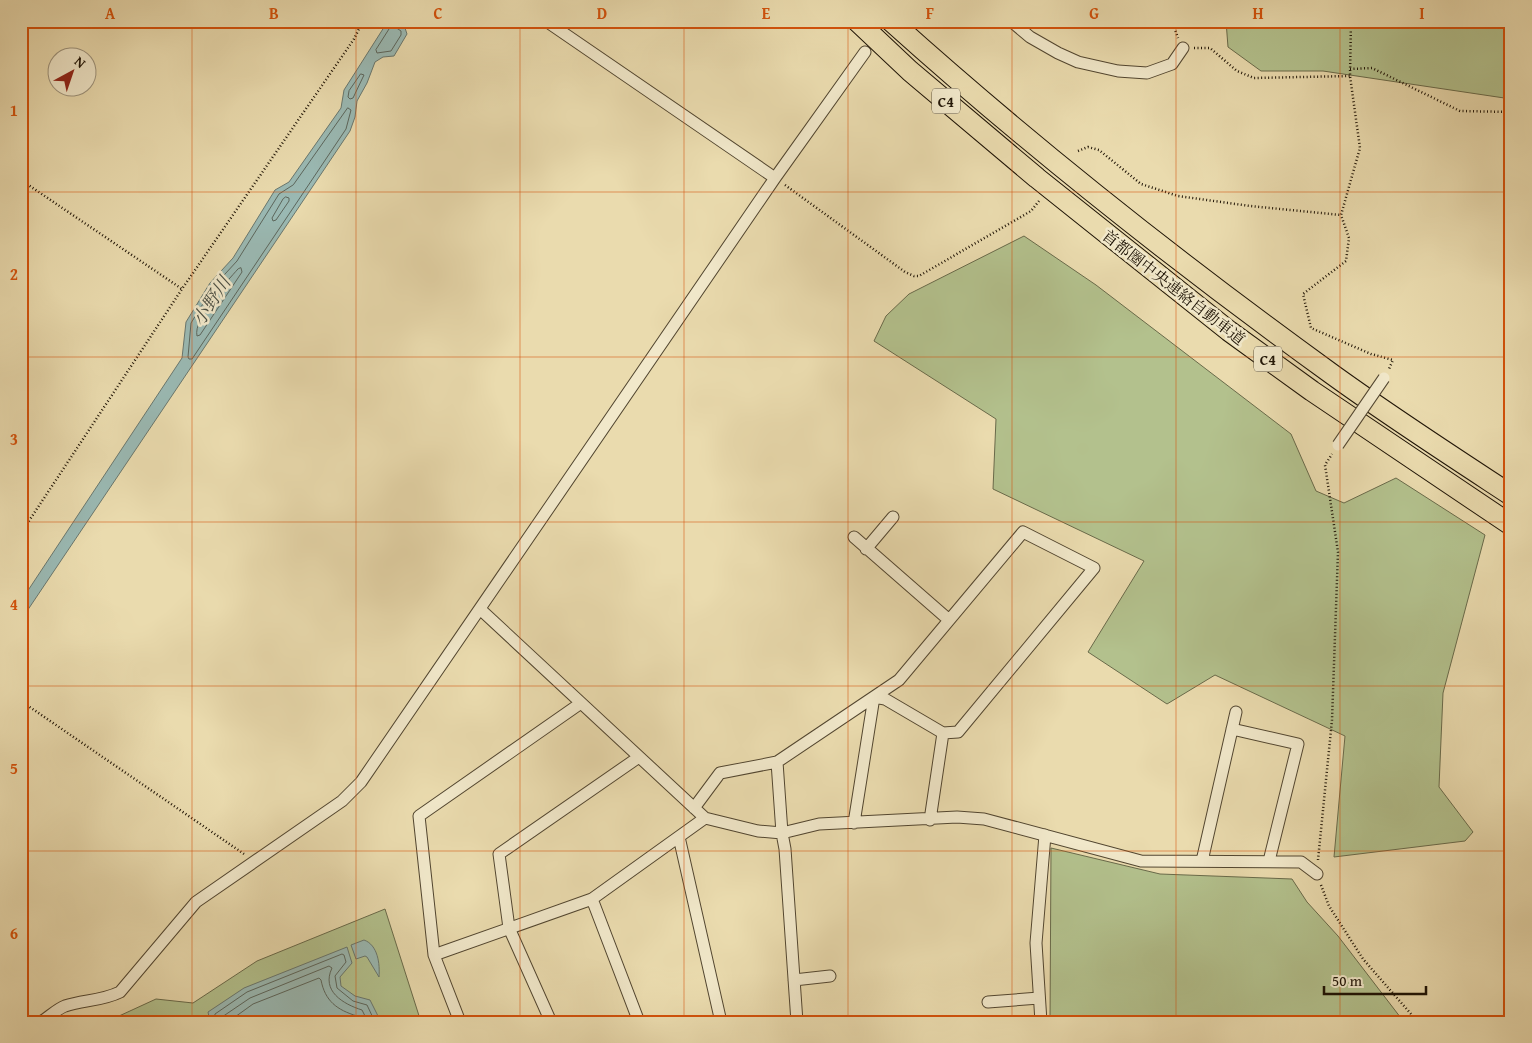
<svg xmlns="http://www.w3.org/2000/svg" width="1532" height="1043" font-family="'Gentium Book Plus','Noto Serif JP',serif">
<rect width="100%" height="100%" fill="#eadbae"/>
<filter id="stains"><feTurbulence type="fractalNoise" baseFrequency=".004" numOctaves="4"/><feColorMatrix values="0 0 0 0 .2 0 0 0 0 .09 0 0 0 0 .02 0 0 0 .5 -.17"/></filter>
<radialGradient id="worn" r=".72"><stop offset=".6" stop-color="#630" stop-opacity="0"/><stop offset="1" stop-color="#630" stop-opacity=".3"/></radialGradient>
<path fill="#b3c18d" stroke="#696a4a" d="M1226,21H1511V99L1323,71H1261L1228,47Z
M1024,236L1096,285L1291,434L1316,491L1344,503L1396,478L1485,535L1443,693L1439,787L1473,832L1465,841L1334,857L1345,736L1215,675L1167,704L1088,652L1144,561L993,489L996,419L874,341L886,316L909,294Z
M1051,848L1160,874L1292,879L1307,902L1338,936L1404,1022H1050Z
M385,909L421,1022H106L156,999L193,1003L257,961Z"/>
<path fill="#9ab9b3" stroke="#69776e" d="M388,21H400V24L405,28L407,34L394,56L383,57L375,62L367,83L357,101L355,117L350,131L21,620V601L182,358L186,322L210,283L233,258L275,190L289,182L341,108L344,90Z
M364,940C378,945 380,964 379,977L367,957L365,956L356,959L351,945Z
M347,947L352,963L340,977L341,986L355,996L370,1000L381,1022H210L208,1012L244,988Z"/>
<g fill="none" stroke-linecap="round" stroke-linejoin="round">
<path stroke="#5c665c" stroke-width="1" d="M392,25L401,31V35L391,51L377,53L376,50Z
M361,74L364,75L353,98L350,99L348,97L349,91Z
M348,108L351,110L346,129L192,359H189L188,357L191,323L214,286L237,261L279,194L293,185Z
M286,197L289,198V201L276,220L273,221L272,218L283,199Z
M241,268L242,272L200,335L197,336C193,319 227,281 238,269Z
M214,1022L215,1014L247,992L342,954L344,955L346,962L335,976L337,988L353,1001L367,1005L375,1022
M221,1022L222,1017L250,998L329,966L332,968C321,991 343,1004 362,1010L368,1022
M228,1022L253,1004L319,978L321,980C325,1001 337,1010 357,1016L360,1022"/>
<defs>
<path id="street" d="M546,21L775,178
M1011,21L1030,37L1058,53L1078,62L1118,71L1147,73L1172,64L1183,48
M854,537L949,620
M866,549L893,517
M480,609L705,818L758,831L782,833L819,824L957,817L984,819L1141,861L1301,862L1317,874
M1232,729L1298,744L1269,861
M777,762L782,833L785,849L797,1022
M694,808L720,773L777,762L899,680L1023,532L1094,568L958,732L943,733L930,820
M854,823L874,697L885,699L943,733
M679,837L721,1022
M1202,861L1236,712
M592,899L639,1022
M434,955L419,816L581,703
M794,980L830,976
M988,1002L1039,998
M41,1022C49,1017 57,1009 65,1006C83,1000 102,1001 120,992L196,902L342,801L361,782L775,178L865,52
M460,1022L434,955L592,899L705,818
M551,1022L509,928L499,854L639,757
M1041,1022L1036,943L1045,835"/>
<path id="highway" d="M857,21L910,71L1037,178L1229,331L1312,391L1511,525
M891,21C1030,146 1177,262 1329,372C1388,415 1450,455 1511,495"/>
</defs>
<use href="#street" stroke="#524630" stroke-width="13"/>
<use href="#highway" stroke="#1f1406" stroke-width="22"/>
<path stroke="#1f1406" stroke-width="2.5" stroke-dasharray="1 2.5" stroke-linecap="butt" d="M1172,21L1178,38
M1351,21L1350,76L1360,148L1341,215L1349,238L1346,261L1303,294L1311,328L1371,354L1393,360L1389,369
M1194,48H1210L1237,71L1254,78L1350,76
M1350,69L1372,68L1460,111L1511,112
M1078,151L1088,147L1099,150L1141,184L1178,196L1250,206L1341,215
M21,180L182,289
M785,185L905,272L914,276H919L1031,211L1039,201
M21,533L182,289L354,39L363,21
M21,701L244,854
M1318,860L1332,720L1338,552L1325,465L1332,454
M1321,885L1329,906L1363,959L1418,1022"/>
<use href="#street" stroke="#f1e8ca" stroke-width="11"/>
<use href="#highway" stroke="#eadbae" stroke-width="20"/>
<defs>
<path id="street-bridge" d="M1338,445L1384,378"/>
</defs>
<use href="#street-bridge" stroke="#524630" stroke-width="13" stroke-linecap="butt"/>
<use href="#street-bridge" stroke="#f1e8ca" stroke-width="11"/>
</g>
<path fill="none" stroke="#d4520b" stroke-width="1" stroke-opacity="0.55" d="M192,21V1022M356,21V1022M520,21V1022M684,21V1022M848,21V1022M1012,21V1022M1176,21V1022M1340,21V1022M21,192H1511M21,357H1511M21,522H1511M21,686H1511M21,851H1511"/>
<g text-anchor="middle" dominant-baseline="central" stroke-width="5" stroke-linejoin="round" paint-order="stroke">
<g fill="#f1e8ca" stroke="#5e5441" stroke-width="1">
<rect x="932" y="88.5" width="28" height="25" rx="4"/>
<rect x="1254" y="346.5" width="28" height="25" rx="4"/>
</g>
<g font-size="15" font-weight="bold" fill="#1f1406">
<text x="946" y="101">C4</text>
<text x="1268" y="359">C4</text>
</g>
<g font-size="16" fill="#1f1406" stroke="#f1e8ca">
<text transform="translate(1174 287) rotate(38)">首都圏中央連絡自動車道</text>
</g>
<g font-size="18" font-style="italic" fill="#4a4e43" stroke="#f1e8ca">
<text transform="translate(211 301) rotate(-57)">小野川</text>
</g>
</g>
<rect width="1532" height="1043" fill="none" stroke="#eadbae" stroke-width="55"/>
<g transform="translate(72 72) rotate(40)"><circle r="24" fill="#f1e8ca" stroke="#9d937c"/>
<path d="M0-4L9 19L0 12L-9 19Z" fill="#8f2418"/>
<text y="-8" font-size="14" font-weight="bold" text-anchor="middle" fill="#1f1406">N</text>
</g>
<path d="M1324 986v8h102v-8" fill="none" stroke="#1f1406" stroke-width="2.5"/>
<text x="1332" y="986" font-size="15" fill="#1f1406" stroke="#f1e8ca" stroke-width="4" paint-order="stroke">50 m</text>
<rect x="28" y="28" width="1476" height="988" fill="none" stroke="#d4520b" stroke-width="2"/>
<g font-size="16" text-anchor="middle" font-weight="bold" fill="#d4520b">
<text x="110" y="19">A</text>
<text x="274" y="19">B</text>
<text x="438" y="19">C</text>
<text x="602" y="19">D</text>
<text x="766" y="19">E</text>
<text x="930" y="19">F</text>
<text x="1094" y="19">G</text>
<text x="1258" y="19">H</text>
<text x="1422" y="19">I</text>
<text x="14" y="116">1</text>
<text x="14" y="280">2</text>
<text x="14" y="445">3</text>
<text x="14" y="610">4</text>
<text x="14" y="774">5</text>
<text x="14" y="939">6</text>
</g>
<rect width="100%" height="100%" filter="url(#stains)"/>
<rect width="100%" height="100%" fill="url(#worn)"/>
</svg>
